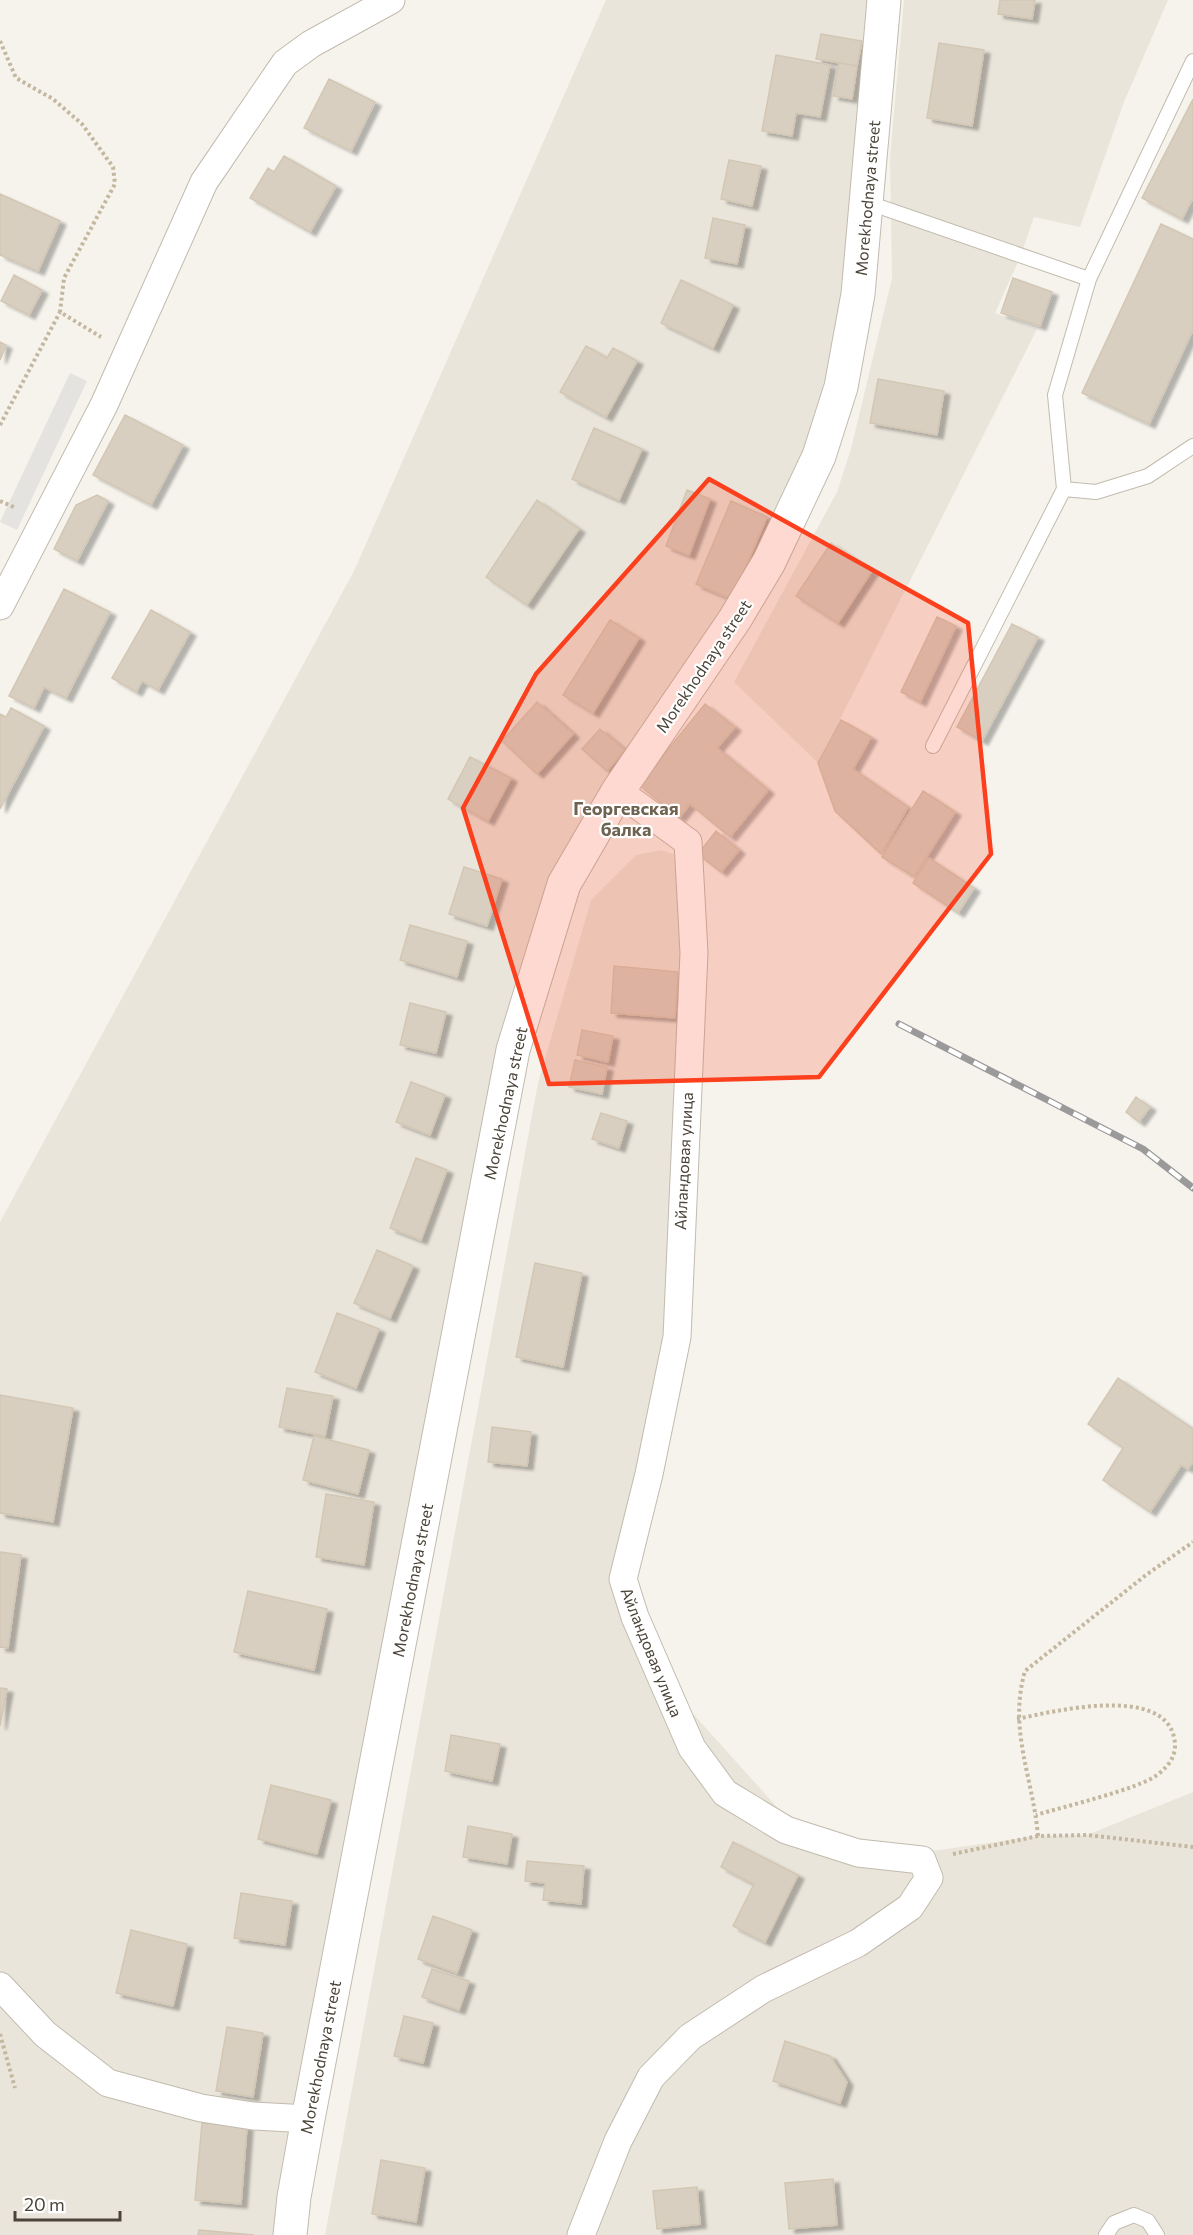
<svg xmlns="http://www.w3.org/2000/svg" width="1193" height="2235" font-family="Commissioner,sans-serif">
<defs>
<filter id="shadow"><feDropShadow dx="6" dy="4" stdDeviation="1.5" flood-color="#0004"/></filter>
</defs>
<rect width="100%" height="100%" fill="#f6f3ec"/>
<path fill="#eae5da" d="M606,0H884L819,456L618,791L513,1050L290,2235H0V1222L354,571Z
M904,0H1168L1124,102L1080,227L1034,217L1021,255L995,313L1037,329L818,763L734,682L837,492L851,449L892,278L890,157Z
M661,850L679,856L688,908L662,1394L618,1558L687,1707L810,1844L854,1862L1038,1836L1087,1835L1193,1792V2235H325L538,1083L591,900L636,855Z"/>
<path fill="#e5e3e0" d="M70,373L87,381L17,530L0,522Z"/>
<path fill="#d8cfc1" stroke="#d3c7b4" stroke-width="1.5" filter="url(#shadow)" d="M1000,0H1035L1032,19L998,14Z
M821,34L862,41L857,66L816,59Z
M939,43L984,50L972,126L927,118Z
M776,55L830,65L820,117L796,113L792,136L762,131Z
M839,63L857,66L852,99L833,96Z
M329,79L375,102L351,151L304,128Z
M1193,99V198L1182,219L1142,198Z
M284,156L336,186L310,232L250,198L268,168L274,172Z
M729,160L761,166L752,206L721,199Z
M0,194L60,221L38,271L0,255Z
M713,218L745,225L737,264L705,258Z
M1161,224L1193,239V330L1149,424L1082,393Z
M14,275L42,290L29,315L1,301Z
M1013,278L1052,292L1040,326L1001,313Z
M681,280L733,305L713,348L661,323Z
M0,342L6,345L0,360Z
M586,346L607,358L613,348L637,361L606,417L560,392Z
M878,379L944,391L937,435L870,423Z
M125,415L183,445L151,505L93,475Z
M594,428L642,449L619,500L572,479Z
M687,490L710,499L689,555L666,546Z
M97,495L108,501L77,561L54,549L76,505Z
M537,500L579,529L527,605L486,577Z
M731,501L767,517L732,599L696,584Z
M831,543L872,571L838,623L796,596Z
M64,589L110,612L66,698L44,687L34,708L9,696Z
M151,610L190,632L158,690L142,681L136,692L112,678Z
M937,617L956,626L920,702L901,692Z
M610,620L639,638L593,713L563,695Z
M1012,624L1038,637L982,741L957,727Z
M537,702L573,734L537,774L502,741Z
M705,704L735,727L717,748L768,790L730,837L690,804L679,818L639,785Z
M11,708L44,726L0,809V714L6,717Z
M841,720L871,737L853,769L908,807L881,854L835,811L818,763Z
M600,729L625,750L607,771L582,749Z
M470,757L511,778L488,821L448,799Z
M923,791L955,812L914,877L882,857Z
M716,831L739,850L721,872L698,854Z
M929,858L974,888L958,913L913,883Z
M464,867L502,879L487,926L449,914Z
M410,925L467,941L457,977L400,960Z
M614,966L678,972L675,1018L611,1013Z
M410,1003L446,1012L436,1053L400,1045Z
M582,1030L613,1036L608,1062L577,1055Z
M575,1060L607,1067L602,1094L569,1087Z
M411,1082L445,1095L430,1135L396,1122Z
M1136,1097L1150,1107L1139,1122L1126,1112Z
M601,1113L627,1121L619,1148L592,1139Z
M416,1158L447,1170L421,1240L390,1228Z
M377,1250L413,1266L390,1318L354,1303Z
M535,1263L582,1273L563,1367L516,1357Z
M337,1313L379,1329L356,1388L315,1372Z
M1118,1378L1193,1429V1462L1188,1469L1181,1465L1150,1512L1103,1480L1123,1448L1088,1424Z
M287,1388L333,1396L325,1436L279,1427Z
M0,1395L73,1408L53,1522L0,1513Z
M492,1427L531,1432L527,1466L488,1462Z
M314,1436L369,1450L358,1494L303,1480Z
M326,1494L374,1502L364,1565L316,1557Z
M0,1552L21,1555L8,1648L0,1647Z
M248,1591L327,1609L314,1670L234,1652Z
M0,1688L7,1689L0,1726Z
M451,1735L500,1744L492,1781L445,1771Z
M271,1785L331,1800L317,1854L258,1839Z
M468,1826L512,1834L507,1864L463,1857Z
M733,1842L798,1875L765,1942L733,1926L754,1884L721,1867Z
M527,1861L584,1866L581,1904L543,1900L545,1883L525,1881Z
M241,1893L292,1901L285,1945L234,1938Z
M433,1916L472,1930L457,1973L418,1959Z
M131,1930L187,1944L173,2006L116,1993Z
M432,1969L469,1981L459,2010L422,1997Z
M404,2016L433,2023L423,2063L394,2056Z
M227,2027L263,2033L253,2097L216,2091Z
M785,2041L830,2056L847,2082L840,2103L773,2081Z
M202,2123L247,2126L241,2204L195,2200Z
M381,2160L425,2168L416,2222L372,2214Z
M833,2179L837,2225L789,2229L785,2183Z
M697,2187L700,2224L657,2229L653,2191Z
M199,2230L254,2235H198Z"/>
<g fill="none" stroke-linecap="round" stroke-linejoin="round">
<defs>
<path id="service" d="M866,202L1089,279L1055,395L1064,489L933,746
M1089,279L1193,61
M1064,489L1096,492L1148,476L1193,446
M1106,2235L1114,2223L1134,2215L1148,2221L1157,2235"/>
<path id="minor" d="M0,606L104,405L204,182L285,63L311,44L391,0
M0,1986L45,2034L108,2083L201,2108L253,2116L308,2119
M581,2235L618,2141L651,2077L690,2037L763,1989L858,1943L910,1907L929,1878L922,1860L858,1853L786,1830L725,1793L692,1748L635,1617L623,1579L649,1474L677,1337L694,953L688,842L618,791"/>
<path id="tertiary" d="M290,2235L294,2197L308,2119L513,1050L564,884L618,791L735,619L769,562L819,456L841,387L858,294L884,0"/>
</defs>
<use href="#service" stroke="#c2bbae" stroke-width="16"/>
<use href="#minor" stroke="#c2bbae" stroke-width="29"/>
<use href="#tertiary" stroke="#c2bbae" stroke-width="35"/>
<path stroke="#c4b79f" stroke-width="4" stroke-dasharray="3 3" stroke-linecap="butt" d="M0,41L16,78L53,99L82,124L113,167L115,184L64,278L60,312L101,337
M0,425L60,312
M0,501L16,508
M1017,1719C1054,1711 1162,1685 1174,1737C1178,1754 1170,1765 1157,1775C1139,1789 1062,1807 1036,1815
M1038,1836C1033,1777 1008,1730 1025,1671L1146,1575L1193,1542
M953,1854L1038,1836L1087,1835L1193,1847
M0,2034L15,2088"/>
<use href="#service" stroke="#fff" stroke-width="14"/>
<use href="#minor" stroke="#fff" stroke-width="27"/>
<use href="#tertiary" stroke="#fff" stroke-width="33"/>
<defs>
<path id="rail" d="M899,1024L1143,1149L1193,1188"/>
</defs>
<use href="#rail" stroke="#9a9a9a" stroke-width="7"/>
<use href="#rail" stroke="#fff" stroke-width="4.5" stroke-dasharray="14" stroke-linecap="butt"/>
</g>
<path fill="#fc3f1d" fill-opacity="0.2" stroke="#fc3f1d" stroke-width="4.5" stroke-linejoin="round" d="M709,479L968,623L991,854L819,1077L549,1084L463,808L536,674Z"/>
<g text-anchor="middle" dominant-baseline="central" stroke-width="4.5" stroke-linejoin="round" paint-order="stroke">
<g font-size="16" fill="#4b4439" stroke="#fff">
<text transform="translate(867 198) rotate(-85)">Morekhodnaya street</text>
<text transform="translate(703 666) rotate(-56)">Morekhodnaya street</text>
<text transform="translate(505 1103) rotate(-78)">Morekhodnaya street</text>
<text transform="translate(683 1161) rotate(-87)">Айландовая улица</text>
<text transform="translate(412 1580) rotate(-79)">Morekhodnaya street</text>
<text transform="translate(652 1652) rotate(68)">Айландовая улица</text>
<text transform="translate(320 2057) rotate(-79)">Morekhodnaya street</text>
</g>
<g font-size="18" font-weight="bold" fill="#6e6250" stroke="#fff">
<text x="626" y="808">Георгевская<tspan x="626" dy="21">балка</tspan></text>
</g>
</g>
<path d="M15 2211v9h105v-9" fill="none" stroke="#4b4439" stroke-width="3"/>
<text x="24" y="2211" font-size="18" fill="#4b4439" stroke="#ffffff" stroke-width="4.5" paint-order="stroke">20 m</text>
</svg>
